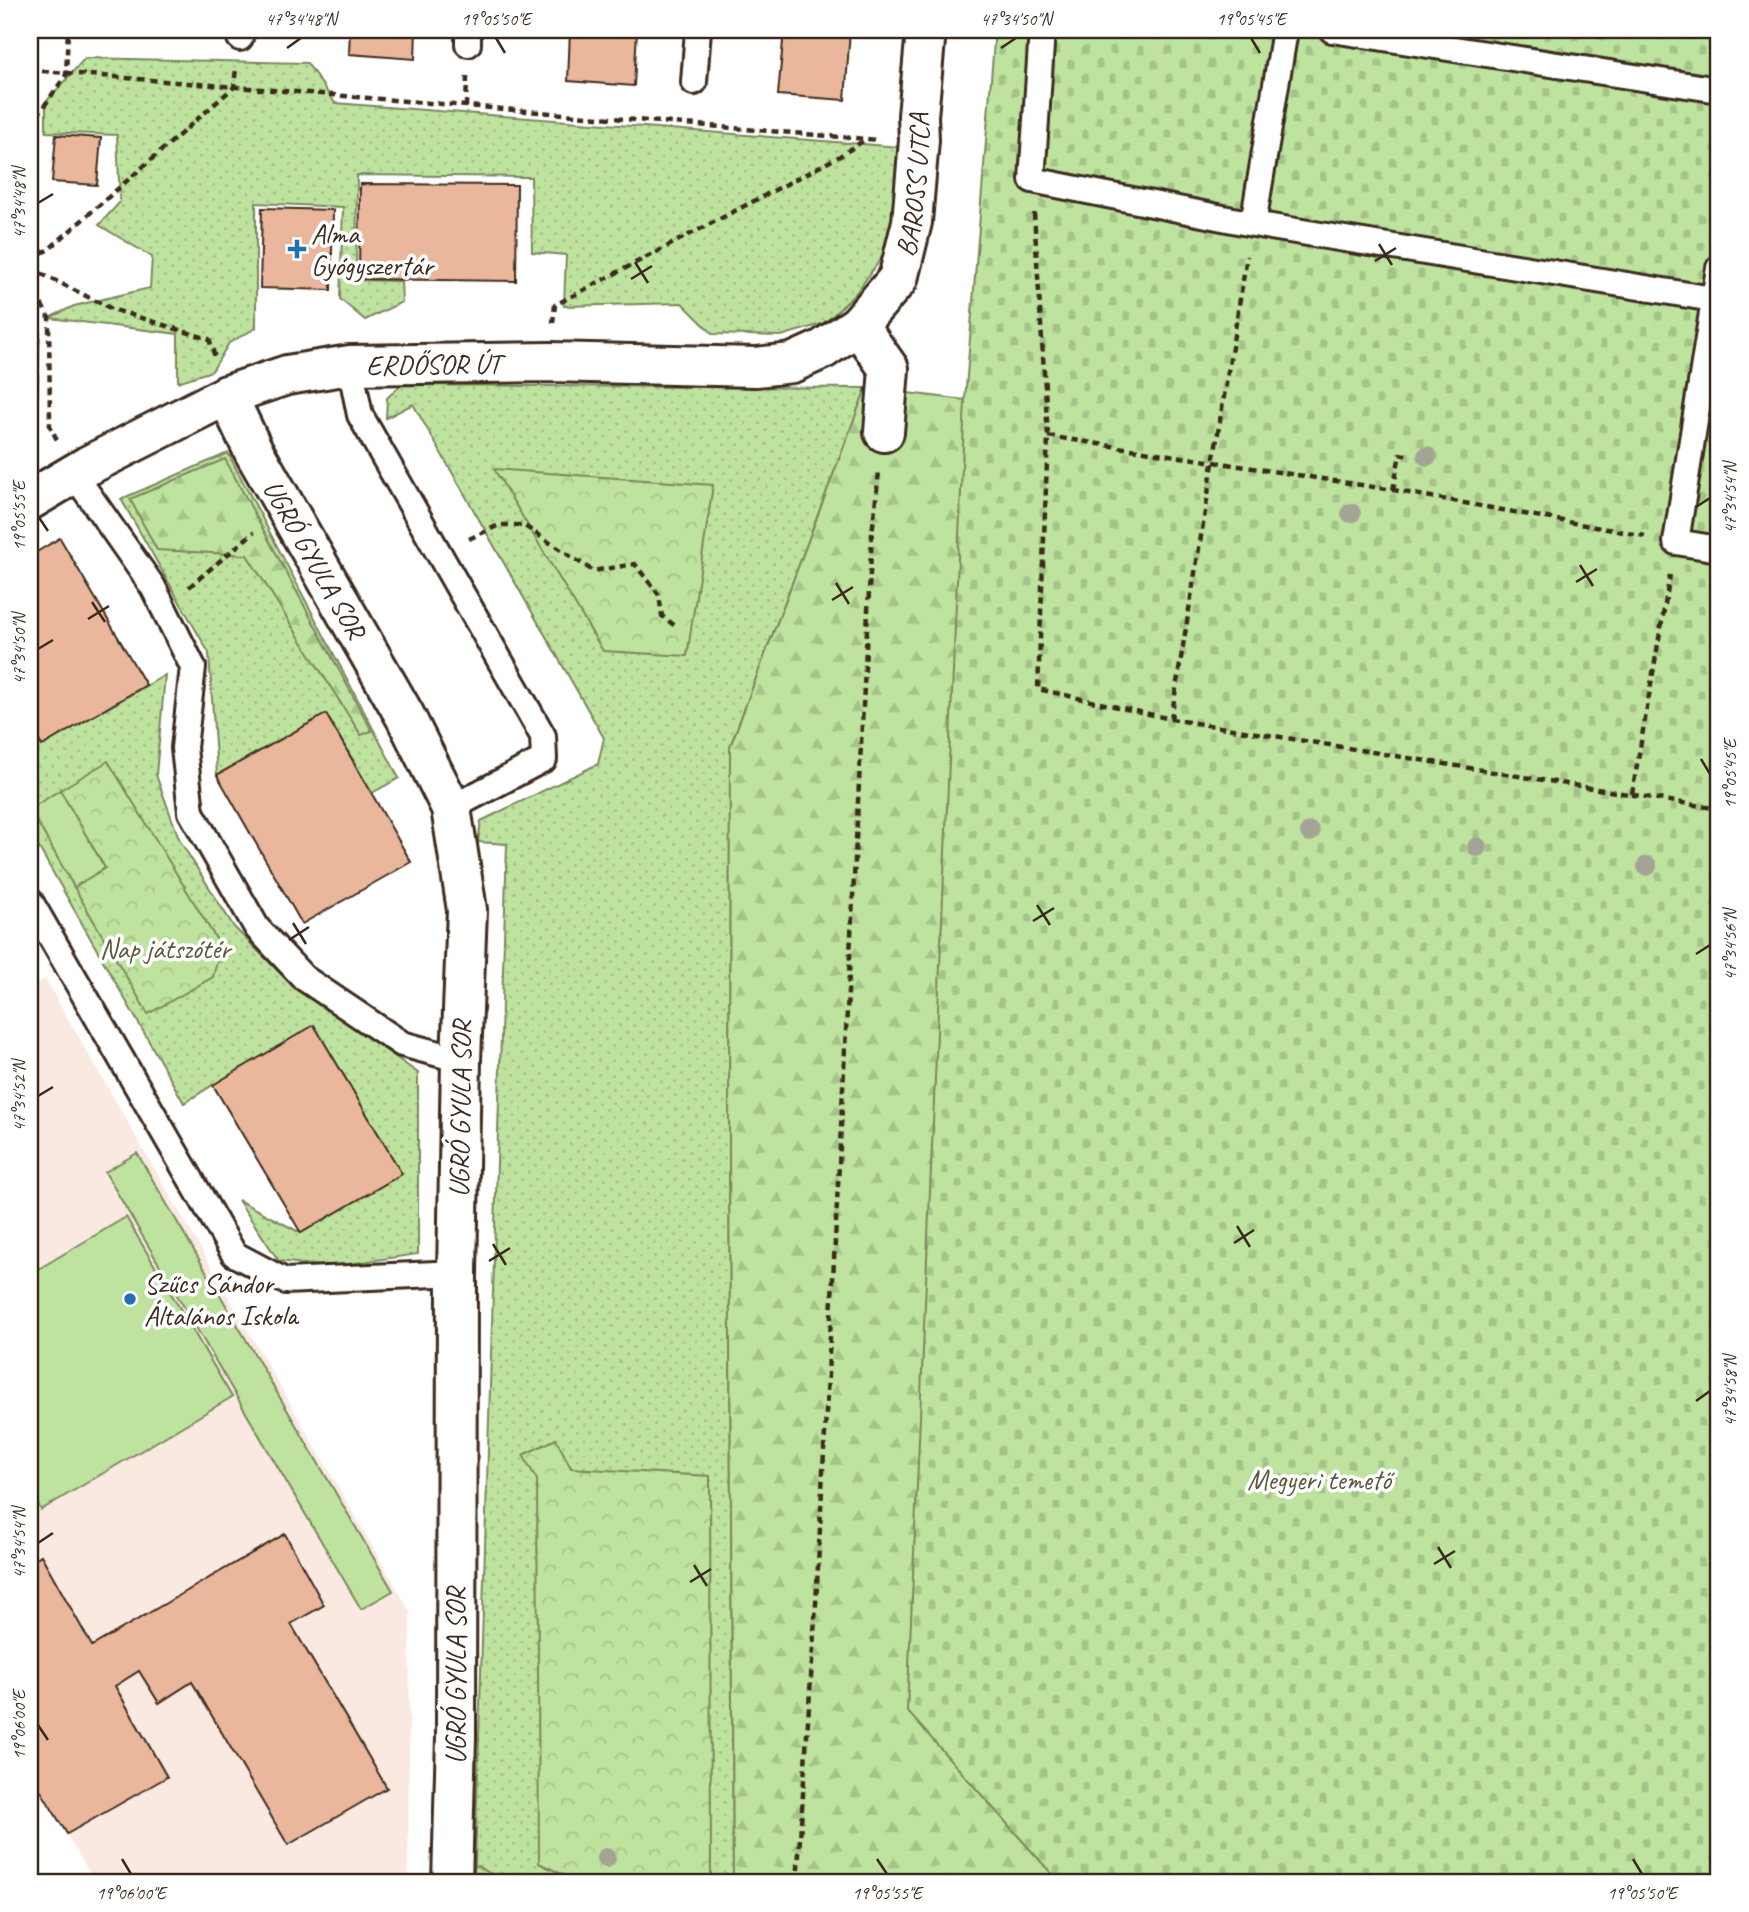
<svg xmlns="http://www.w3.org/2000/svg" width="1749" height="1912" font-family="Caveat,sans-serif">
<defs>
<pattern id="grass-dots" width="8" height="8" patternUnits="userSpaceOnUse" patternTransform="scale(1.75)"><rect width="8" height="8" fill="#bee39e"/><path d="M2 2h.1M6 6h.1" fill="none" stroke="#a4c388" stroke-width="1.8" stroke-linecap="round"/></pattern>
<pattern id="forest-firs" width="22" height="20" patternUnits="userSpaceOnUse" patternTransform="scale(1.75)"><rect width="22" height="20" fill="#bee39e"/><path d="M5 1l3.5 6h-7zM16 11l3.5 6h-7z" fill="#a4c388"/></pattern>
<pattern id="cemetery-stones" width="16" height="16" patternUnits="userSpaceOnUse" patternTransform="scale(1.75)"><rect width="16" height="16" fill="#bee39e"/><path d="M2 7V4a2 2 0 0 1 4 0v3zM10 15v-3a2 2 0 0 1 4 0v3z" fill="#a4c388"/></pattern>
<pattern id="park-crowns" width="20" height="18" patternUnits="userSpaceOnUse" patternTransform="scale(1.75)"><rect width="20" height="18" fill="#bee39e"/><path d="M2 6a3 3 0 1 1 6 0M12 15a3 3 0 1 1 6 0" fill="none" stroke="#a4c388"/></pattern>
</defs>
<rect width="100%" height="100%" fill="#fff"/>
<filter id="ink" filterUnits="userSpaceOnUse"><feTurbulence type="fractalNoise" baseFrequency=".0143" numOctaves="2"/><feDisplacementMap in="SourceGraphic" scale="14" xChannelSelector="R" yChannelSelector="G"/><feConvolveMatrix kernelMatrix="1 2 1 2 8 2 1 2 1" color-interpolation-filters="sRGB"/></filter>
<g filter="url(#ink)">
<path fill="#f9e9e1" d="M45,979L410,1611L408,1882H95L30,1773V987Z"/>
<path fill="url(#grass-dots)" stroke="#7c865e" stroke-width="2" d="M85,58L307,63L335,103L900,147L894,208L886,252L855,294L825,323L781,336L713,334L682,303L564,306L566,255L532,252L531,177L357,175L356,280L401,281L402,302L365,320L340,299L343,207L256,203V328L229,343L212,371L178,382V334L49,318L74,306L150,288L152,257L99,225L120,202L117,135L46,132V102Z
M401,385L866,388L730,747L729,1149L733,1882H505L475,1865L507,844L478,842L481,821L598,764L604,738L413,404L386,418L387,398Z
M228,453L399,778L372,793L326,714L217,775L209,653L121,499Z
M165,675L156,775L180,841L234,927L287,980L418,1073V1254L328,1267L279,1261L238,1200L301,1233L402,1174L213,1085L184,1103L30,832V725L42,746Z"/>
<path fill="url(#forest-firs)" stroke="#7c865e" stroke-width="2" d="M866,388L965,400L998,715L1149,1882H733L729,1149L730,747Z
M225,459L372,731L361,735L247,555L157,550L130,499Z
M475,1865L505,1882H473Z"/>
<path fill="url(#cemetery-stones)" stroke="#7c865e" stroke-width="2" d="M995,30H1719V1882H1059L907,1711L965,400Z"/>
<path fill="url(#park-crowns)" stroke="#7c865e" stroke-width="2" d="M494,469L713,485L687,656L603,651Z
M108,761L221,947L213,977L148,1014L74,887L104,868L60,790Z
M556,1439L571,1468L710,1476L711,1882H578L539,1863L537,1480L523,1455Z"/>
<path fill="#bee39e" stroke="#7c865e" stroke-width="2" d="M60,790L105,868L74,887L30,809Z
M137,1153L393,1591L361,1609L105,1172Z
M126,1217L232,1397L41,1510L30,1491V1274Z"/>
<path fill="#eab79c" stroke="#3b2a1e" stroke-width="2" d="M127,30H197L196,37L127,34Z
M350,30H416L415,59L349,54Z
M570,30H637L634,86L568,81Z
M784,30H850L845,100L778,95Z
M56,135L101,138L97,185L52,182Z
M360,184L517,185L516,281L359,279Z
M262,208L333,210L331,290L260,288Z
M30,319H40L36,433L30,432Z
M60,538L146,685L42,746L30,725V556Z
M326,714L411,862L302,924L217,775Z
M314,1025L402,1174L301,1233L213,1085Z
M285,1534L324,1605L291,1624L387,1788L288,1845L192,1682L159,1703L139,1671L115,1686L167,1777L67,1834L30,1773V1562L41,1555L92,1646Z"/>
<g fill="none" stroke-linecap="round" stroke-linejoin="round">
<defs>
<path id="service" d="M1042,30L1032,180L1253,224L1719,300
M1332,30L1719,90
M240,38V30
M468,44V30
M694,82L698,30
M1253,224L1285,30
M1719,268L1676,542L1719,549
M350,365L360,415L543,736L544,759L451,808
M74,474L153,587L193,667L184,748L191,812L257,928L304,978L402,1044L461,1060
M30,901L234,1254L285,1281L457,1273"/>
<g id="minor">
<path d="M858,325L889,369L884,432"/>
<path id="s1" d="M227,395L253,450L405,716L451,808L467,910L461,1060L457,1273L456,1737L452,1882"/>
<path id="s2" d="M30,500L89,465L227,395L287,375L350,365L549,362L756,367L792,363L823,349L858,325L898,279L912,222L919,140L918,116L926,30"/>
</g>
</defs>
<use href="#service" stroke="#3b2a1e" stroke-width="30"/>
<use href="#minor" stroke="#3b2a1e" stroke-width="44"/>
<path stroke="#3b2a1e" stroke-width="4.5" stroke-dasharray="7 5" stroke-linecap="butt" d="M30,70L866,139
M466,107L467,76
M30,126L66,75L68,30
M1034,213L1048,436L1038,689L1171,719L1719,809
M30,258L48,250L234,87L236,68
M30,268L112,309L209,339L215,357
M30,283L49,318L50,426L57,440
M553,323L555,305L840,156L866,139L879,140
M1048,436L1393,490L1645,536
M1393,490L1400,454L1408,456
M469,539L499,525H523L593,571L635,564L659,595L662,616L678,628
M189,587L254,532
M1171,719L1247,256
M1632,794L1670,575
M797,1882L816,1604L872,534L879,472"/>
<use href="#service" stroke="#fff" stroke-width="24"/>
<use href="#minor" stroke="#fff" stroke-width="38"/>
</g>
<g fill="#a5a395">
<circle cx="1427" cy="456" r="10"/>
<circle cx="1351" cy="513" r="10"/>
<circle cx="1310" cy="832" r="10"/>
<circle cx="1477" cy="847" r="10"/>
<circle cx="1647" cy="866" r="10"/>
<circle cx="606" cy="1858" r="10"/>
</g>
</g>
<path fill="none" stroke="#3b2a1e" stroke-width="2.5" d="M496,38L505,53M1251,38L1260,53M287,48L301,38M1001,48L1016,38M38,203L53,194M1379,244L1392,265M1375,261L1396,248M635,262L648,283M631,279L652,266M1696,507L1710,498M38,516L48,531M1580,565L1593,586M1576,582L1597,569M836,583L849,604M832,600L853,587M92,602L105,622M88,619L109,606M38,649L53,640M1701,759L1710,774M1037,905L1050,925M1033,921L1054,908M293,923L306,944M289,940L309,927M1696,954L1710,945M38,1096L53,1087M1237,1226L1250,1247M1234,1243L1254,1230M493,1244L506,1265M489,1261L510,1248M1696,1401L1710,1391M38,1543L53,1533M1438,1547L1451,1568M1434,1564L1455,1551M694,1565L707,1586M690,1582L711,1569M38,1725L48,1740M122,1859L131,1874M877,1859L887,1874M1633,1859L1642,1874"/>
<g fill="#1f6fb2" stroke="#fff" stroke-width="2.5">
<path d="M293.5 238.5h7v7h7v7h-7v7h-7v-7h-7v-7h7z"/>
<circle cx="130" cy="1299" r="7"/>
</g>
<g text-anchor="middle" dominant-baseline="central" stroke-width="7" stroke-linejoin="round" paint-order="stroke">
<g font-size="28" fill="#3b2a1e" stroke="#fff">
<text stroke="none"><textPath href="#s2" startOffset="1026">BAROSS UTCA</textPath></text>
<text stroke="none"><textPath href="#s2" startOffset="434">ERDŐSOR ÚT</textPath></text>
<text stroke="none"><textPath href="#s1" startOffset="186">UGRÓ GYULA SOR</textPath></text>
<text transform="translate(460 1109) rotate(-89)">UGRÓ GYULA SOR</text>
<text transform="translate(455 1676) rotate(-90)">UGRÓ GYULA SOR</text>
</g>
<g font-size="28" fill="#3b2a1e" stroke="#fff" text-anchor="start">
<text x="311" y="233">Alma<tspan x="311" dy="32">Gyógyszertár</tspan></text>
<text x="144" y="1283">Szűcs Sándor<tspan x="144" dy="32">Általános Iskola</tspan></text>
</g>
<g font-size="28" fill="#5c583e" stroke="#fff">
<text x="165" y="948">Nap játszótér</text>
<text x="1319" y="1479">Megyeri temető</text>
</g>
</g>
<rect width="1749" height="1912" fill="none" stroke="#fff" stroke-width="77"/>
<rect x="38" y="38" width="1672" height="1836" fill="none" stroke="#3b2a1e" stroke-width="2.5"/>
<g font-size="18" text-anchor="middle" fill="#3b2a1e">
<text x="301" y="25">47°34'48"N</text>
<text x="496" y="25">19°05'50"E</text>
<text x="1016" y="25">47°34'50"N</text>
<text x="1251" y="25">19°05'45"E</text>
<text transform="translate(19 203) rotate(-90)" y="6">47°34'48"N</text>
<text transform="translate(1730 498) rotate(-90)" y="6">47°34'54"N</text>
<text transform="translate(19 516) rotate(-90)" y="6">19°05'55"E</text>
<text transform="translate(19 649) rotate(-90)" y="6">47°34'50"N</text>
<text transform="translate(1730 774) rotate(-90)" y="6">19°05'45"E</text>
<text transform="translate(1730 945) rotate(-90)" y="6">47°34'56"N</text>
<text transform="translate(19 1096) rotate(-90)" y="6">47°34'52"N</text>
<text transform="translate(1730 1391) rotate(-90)" y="6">47°34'58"N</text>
<text transform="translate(19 1543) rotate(-90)" y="6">47°34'54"N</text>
<text transform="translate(19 1725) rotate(-90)" y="6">19°06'00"E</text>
<text x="131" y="1899">19°06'00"E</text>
<text x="887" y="1899">19°05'55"E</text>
<text x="1642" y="1899">19°05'50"E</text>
</g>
</svg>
